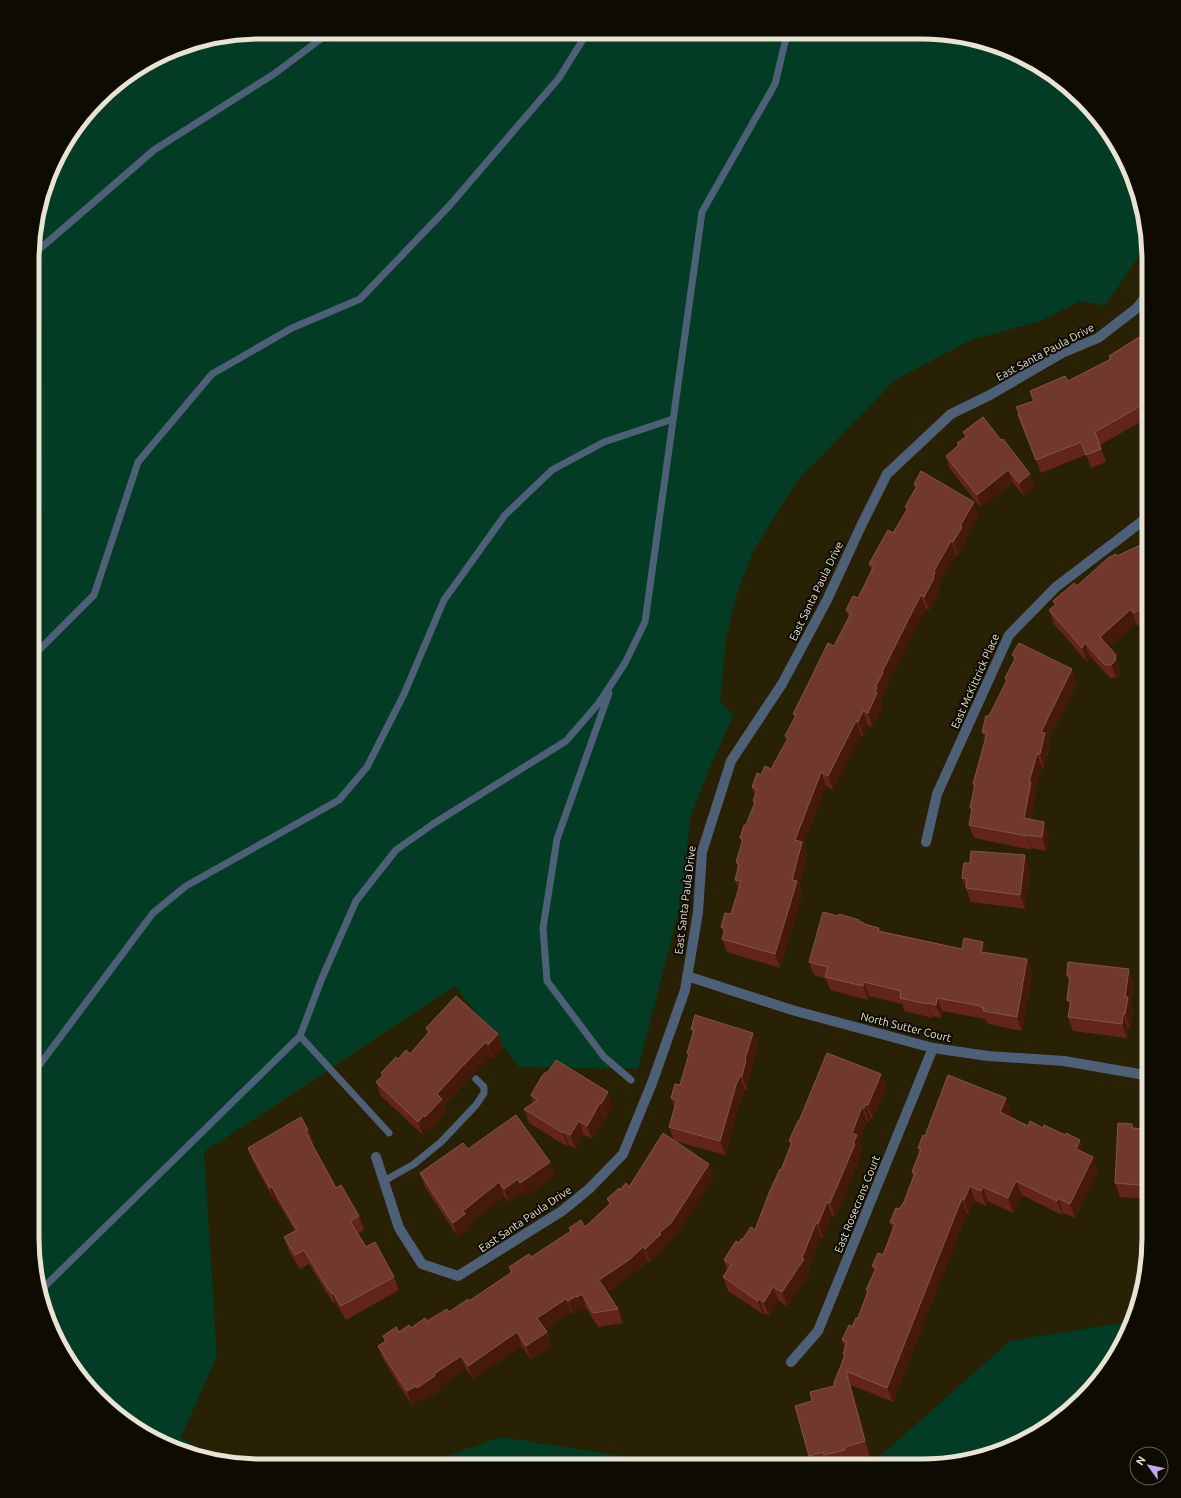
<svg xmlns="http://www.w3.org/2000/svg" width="1181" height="1498" font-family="Ubuntu,sans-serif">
<rect width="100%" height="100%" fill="#292104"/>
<path fill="#033c25" d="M260,32L951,34L1008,49L1048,70L1092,109L1119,146L1141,200L1147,244L1105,306L1081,301L1038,322L971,340L895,380L797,481L754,550L738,590L726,639L720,702L734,715L714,758L690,818L683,894L638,1069L519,1067L455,986L204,1152L217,1356L181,1437L216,1460L187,1454L133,1428L99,1399L62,1352L40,1298L32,1239L34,230L62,146L110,88L186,44Z
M1149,831V863L1138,853Z
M1133,1321L1118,1352L1082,1399L1035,1436L981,1458L936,1466H869L1010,1341Z
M501,1437L686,1466H417Z"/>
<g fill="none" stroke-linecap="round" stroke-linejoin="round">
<path stroke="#4e6078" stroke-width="7" d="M34,254L154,150L274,74L330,32
M33,656L94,595L138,462L212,374L292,328L360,299L450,205L559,78L587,33
M609,693L557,839L543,928L547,981L604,1057L631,1080
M300,1036L389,1133
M32,1075L153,913L186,886L339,800L367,767L404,694L444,600L505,515L552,470L604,442L673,419
M384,1181L414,1164L441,1142L476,1105L484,1093V1087L476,1079
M39,1292L300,1036L322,978L356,901L396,850L433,824L566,741L598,704L612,683L625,663L645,622L702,212L775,84L787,34"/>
<path stroke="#4e6078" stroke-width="10" d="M926,842L937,794L1009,635L1056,587L1149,516
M687,976L792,1010L933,1048L988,1056L1064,1061L1145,1075L1149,1077
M376,1157L399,1228L422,1264L458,1276L562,1211L589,1189L623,1154L652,1083L685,990L698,912L702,852L731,761L782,684L827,600L862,524L887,474L951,414L990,395L1062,353L1098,338L1137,308L1149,292
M791,1362L818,1331L933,1048"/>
</g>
<path fill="#632419" d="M1149,323V417L1100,445L1106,462L1091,468L1086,455L1041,473L1018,414L1033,401L1068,381L1110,359L1109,356L1143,335L1141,331Z
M963,432L1035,487L1024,496L1013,483L981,508L950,469L946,456L958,445L957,443L965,437Z
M914,484L979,516L966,538L967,541L958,556L956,555L939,584L940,586L938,590L939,591L929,610L926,609L919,621L887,685L888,686L882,698V700L881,703L882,707L872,727L868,725L863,736L861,735L833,790L826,786L803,845L807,856L799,887L802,895L780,968L727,952L722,939L724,935L721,927L731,914L739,890L735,880L738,868L736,862L742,843L740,838L746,825L754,804L753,801L755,796L752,787L761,775L771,769L787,740L785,736L795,718L793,714L834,646L849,618L846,610L858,598L872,571L869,564L893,533L906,511L905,507L915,488Z
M1149,541V620L1138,626L1136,623L1109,647L1120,669V674L1116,678H1110L1090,656L1087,662L1054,624L1049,610L1055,605L1053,601L1077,586L1117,556Z
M1012,655L1077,683L1048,741L1050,747L1044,768L1042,767L1035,792L1036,795L1031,820L1049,835L1046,851L1032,848V850L974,838L969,825L972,811L970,808L974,789L973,784L985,740L982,732L1006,682L1005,678L1014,660Z
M1025,855L1030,869L1025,909L971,902L962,878L970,863Z
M838,916L860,921L865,924L879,928L880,931L962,949L1027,959L1032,973L1022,1031L988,1024L987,1021H986L985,1019L942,1011L941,1018L932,1016V1018L905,1011L902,1004L869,996L868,1000L830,990L826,979L814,975L809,962Z
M1067,976L1134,983L1131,1006L1133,1011L1130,1028H1128L1127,1038L1073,1031L1068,1017L1070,1007L1067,1000L1069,982Z
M426,1028L498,1034L503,1048L493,1059L491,1056L463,1085L444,1105L447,1112L430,1131L429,1129L423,1135L381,1096L376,1082L382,1076L381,1073L398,1059L410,1054L428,1034Z
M691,1029L753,1033L758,1047L751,1071V1074L747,1090H745L741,1099L725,1155L674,1141L714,1177L675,1236L665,1246L666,1248L650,1262L648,1261L634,1273L607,1292L618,1309L623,1323L598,1327L586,1308L582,1311L581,1309L573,1314L571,1312L545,1330L547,1332L551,1346L531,1360L522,1346L473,1379L466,1369L439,1388L440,1390L422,1401L421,1399L412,1405L397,1382L383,1359L378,1346L385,1341L383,1336L399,1332L411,1328L449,1312L469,1301L511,1273L509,1267L531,1257L570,1232L569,1228L585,1227L609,1204L607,1199L620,1190L629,1187L674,1141L669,1127L674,1107L671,1098L680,1085L688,1057L687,1053L693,1034Z
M881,1074L886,1087L873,1119L871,1118L869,1122L867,1121L859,1142L862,1149L859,1155L860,1158L835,1217L832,1215L823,1238L821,1237L808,1270L809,1273L787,1306L778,1300L769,1316L764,1313L763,1314L728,1291L723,1277L727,1270L724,1260L739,1243L755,1230L791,1146L789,1141L799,1121Z
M542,1076L613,1106L606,1118L605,1117L592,1139L584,1135L575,1149L569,1145L568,1147L529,1123L524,1109L533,1103L531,1095Z
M1011,1112L1009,1117L1085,1153L1098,1172L1075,1218L1063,1213L1062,1215L1022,1195L1013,1213L988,1201L986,1206L975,1201L969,1214L967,1213L963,1223L893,1402L851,1385L870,1456L850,1461V1464L844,1466H813L809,1456L812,1401L834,1386L844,1357L843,1354L845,1348L842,1340L852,1327L858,1318L867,1293L866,1290L874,1271L872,1266L883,1255L893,1230L890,1222L899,1209L904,1202L913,1176L912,1172L919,1153L918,1148L925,1136Z
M1132,1124L1133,1128L1149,1129V1199L1120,1197L1115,1183Z
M308,1130L313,1143L312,1144L336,1188L359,1216L364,1230L357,1234L366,1247L394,1277L399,1290L346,1320L338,1307L337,1308L334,1302L333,1303L309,1264L300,1269L289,1251L284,1237L295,1231L277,1201L275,1202L253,1162L248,1148Z
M468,1149L550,1162L555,1176L525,1197L523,1193L509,1202L504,1196L469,1225L470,1228L458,1237L425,1187L420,1173Z"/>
<path fill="#461a08" d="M1008,470L1013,483L981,508L977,495Z
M1030,474L1035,487L1024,496L1019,483Z
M974,502L979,516L966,538L967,541L958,556L953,542L960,526Z
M951,541L956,555L939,584L940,586L938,590L939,591L929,610L924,597L933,577L934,571Z
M921,595L926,609L919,621L887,685L888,686L882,698V700L881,703L882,707L872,727L868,713L875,692L876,686L882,672L914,608Z
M1131,609L1136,623L1105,651L1100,637Z
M1085,643L1090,656L1087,662L1082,648Z
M1116,655L1120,669V674L1116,678L1111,665Z
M1072,669L1077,683L1048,741L1050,747L1044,768L1040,754L1041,732Z
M863,711L868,725L863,736L858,722Z
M856,721L861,735L833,790L828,776Z
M1037,754L1042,767L1035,792L1036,795L1029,832L1024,818L1029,782Z
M821,772L826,786L803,845L807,856L799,887L802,895L780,968L775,954L792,880L795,840Z
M1044,822L1049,835L1046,851L1042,837Z
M1027,835L1032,848V850L1027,836Z
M1025,855L1030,869L1025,909L1020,895Z
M983,942L988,955L981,952Z
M1027,959L1032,973L1022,1031L1017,1017Z
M1129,969L1134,983L1131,1006L1133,1011L1130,1028L1125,1014V997Z
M864,982L869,996L868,1000L863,986Z
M937,998L942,1011L941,1018L936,1005Z
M927,1003L932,1016V1018L927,1004Z
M1123,1014L1128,1028L1127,1038L1122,1024Z
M753,1033L758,1047L751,1071V1074L747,1090L742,1076L745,1059Z
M498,1034L503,1048L493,1059L488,1045Z
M486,1042L491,1056L463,1085L444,1105L447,1112L430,1131L425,1117L437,1094L458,1071Z
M881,1074L886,1087L873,1119L868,1105Z
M740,1076L745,1090L741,1099L725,1155L720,1141L736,1085Z
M608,1092L613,1106L606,1118L601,1104Z
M1006,1098L1011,1112L1005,1127L1000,1112Z
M600,1103L605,1117L592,1139L587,1126Z
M866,1104L871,1118L869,1122L864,1108Z
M862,1107L867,1121L859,1142L862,1149L859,1155L860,1158L835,1217L830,1203L852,1133Z
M424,1115L429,1129L423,1135L418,1122Z
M579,1121L584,1135L575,1149L570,1135Z
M564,1132L569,1145L568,1147L563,1133Z
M1080,1140L1085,1155L1076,1149Z
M1093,1157L1098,1172L1075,1218L1070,1204Z
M550,1162L555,1176L525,1197L520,1183Z
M709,1164L714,1177L675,1236L665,1246L666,1248L650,1262L645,1249L659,1233Z
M518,1179L523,1193L509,1202L504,1189Z
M1016,1181L1022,1195L1013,1213L1008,1198Z
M499,1182L504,1196L469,1225L470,1228L458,1237L453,1223L463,1211Z
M970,1186L975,1201L969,1214L964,1200Z
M272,1187L277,1201L275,1202L270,1188Z
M983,1187L988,1201L986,1206L981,1191Z
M1058,1198L1063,1213L1062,1215L1057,1201Z
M962,1199L967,1213L893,1402L887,1388Z
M827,1202L832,1215L823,1238L818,1224Z
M816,1223L821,1237L808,1270L809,1273L787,1306L782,1292L802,1258Z
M643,1247L648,1261L634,1273L604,1294L599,1280Z
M773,1287L778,1300L769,1316L764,1302Z
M333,1293L338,1307L337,1308L332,1294Z
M582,1294L586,1308L582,1311L577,1297Z
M576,1296L581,1309L573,1314L568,1301Z
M566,1299L571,1312L542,1332L537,1318Z
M759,1299L764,1313L763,1314L758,1301Z
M517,1332L522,1346L473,1379L468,1366Z
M547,1332L551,1346L531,1360L526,1346Z
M461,1356L466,1369L439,1388L440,1390L422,1401L417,1388L434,1374Z
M846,1371L851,1385L870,1456L865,1441Z
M416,1386L421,1399L412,1405L407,1391Z"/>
<path fill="#71392d" stroke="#845447" d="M1149,323V401L1095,432L1101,449L1086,455L1081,442L1036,460L1018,414L1019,413L1016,407L1034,401L1030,391L1065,376L1068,381L1111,359L1109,356L1144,334L1141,331Z
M983,417L1001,440L1003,439L1030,474L1019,483L1008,470L977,495L946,456L959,445L957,443L967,436L963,432Z
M921,471L974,502L960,526L962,527L953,542L951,541L934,571L935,572L933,577L934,578L924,597L921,595L914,608L882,672L883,673L876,686L877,687L875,692L877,693L868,713L863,711L858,722L856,721L828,776L821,772L795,840L802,842L792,880L797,881L775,954L722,939L725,929L721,927L725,913L731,914L741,881L735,880L739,864L736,862L743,839L740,838L744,825H746L755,802L753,801L757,790L752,787L757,773L761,775L765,766L771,769L788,738L785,736L796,715L793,714L811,678L828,643L834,646L851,613L846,610L853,596L858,598L874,566L869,564L888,530L893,533L908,508L905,507L917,486L914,484Z
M1149,541V604L1133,613L1131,609L1100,637L1116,655L1115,661L1111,665H1105L1085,643L1082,648L1049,610L1056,604L1053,601L1074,583L1077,586L1108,558L1116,554L1117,556Z
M1019,643L1072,669L1041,732L1045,733L1040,754H1037L1029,782H1031L1024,818L1044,822L1042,837L1027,835V836L969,825L972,808H970L975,784H973L987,733L982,732L986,716H989L1007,680L1005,678L1016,657L1012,655Z
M971,851L1025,855L1020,895L966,888L967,879L962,878L964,863H970Z
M823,912L838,916L839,914L859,920L858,921L864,923V924L879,928L878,931L962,949L964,938L983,942L981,952L1027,959L1017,1017L983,1011L984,1008H981V1006L937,998L936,1005L927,1003V1004L900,998L901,991L864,982L863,986L825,977L828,967L809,962Z
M1068,962L1129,969L1125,997H1128L1125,1014H1123L1122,1024L1068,1017L1071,1001L1067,1000L1070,976H1067Z
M456,996L498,1034L488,1045L486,1042L458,1071L437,1094L442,1099L425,1117L424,1115L418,1122L376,1082L383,1075L381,1073L396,1057L398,1059L406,1050L410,1054L429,1032L426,1028Z
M695,1015L753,1033L745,1059L746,1060L742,1076H740L736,1085L720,1141L669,1127L677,1100L671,1098L675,1084L680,1085L689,1054L687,1053L694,1030L691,1029Z
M827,1053L881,1074L868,1105L866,1104L864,1108L862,1107L852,1133L857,1135L853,1144H855L830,1203L827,1202L818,1224L816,1223L802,1258L804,1259L782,1292L773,1287L764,1302L759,1299L758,1301L723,1277L731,1265L724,1260L736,1241L739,1243L741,1239H743L751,1227L755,1230L769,1193L780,1169L781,1170L792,1142L789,1141L798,1121H799Z
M556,1060L608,1092L601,1104L600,1103L587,1126L579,1121L570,1135L564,1132L563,1133L524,1109L538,1100L531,1095L542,1076L546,1072H548Z
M948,1075L1006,1098L1000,1112L1028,1126L1030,1121L1043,1128L1044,1125L1065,1135L1066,1133L1080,1140L1076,1149L1093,1157L1070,1204L1058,1198L1057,1201L1016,1181L1008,1198L983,1187L981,1191L970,1186L964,1200L962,1199L958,1208L887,1388L846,1371L865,1441L845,1447V1450L824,1455L823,1452L809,1456L795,1406L812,1401L810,1392L834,1386V1383L845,1355L843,1354L847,1342L842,1340L849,1325L852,1327L856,1318H858L868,1291L866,1290L876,1268L872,1266L878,1253L883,1255L895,1224L890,1222L896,1208L899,1209L904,1202L915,1173L912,1172L921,1149L918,1148L923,1135L925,1136Z
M516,1115L550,1162L520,1183L518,1179L504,1189L499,1182L463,1211L465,1214L453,1223L420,1173L463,1143L468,1149Z
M301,1117L308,1130L305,1131L336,1188L341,1185L359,1216L350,1221L366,1247L375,1242L394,1277L341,1306L333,1293L332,1294L329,1289H328L304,1250L295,1255L284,1237L297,1230L272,1187L270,1188L248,1148Z
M1118,1123L1132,1124V1128L1149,1129V1186L1115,1183Z
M663,1133L709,1164L671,1223L659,1233L661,1234L645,1249L643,1247L629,1260L599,1280L618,1309L593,1313L582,1294L577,1297L576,1296L568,1301L566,1299L537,1318L547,1332L526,1346L517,1332L468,1366L461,1356L434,1374L435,1376L417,1388L416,1386L407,1391L392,1368L378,1346L386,1341L383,1336L396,1327L399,1332L409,1325L411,1328L425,1318L427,1321L447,1309L449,1312L468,1299L469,1301L512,1272L509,1267L529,1254L531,1257L571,1231L569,1228L581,1220L585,1227L611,1203L607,1199L619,1188L620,1190L626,1183L629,1187Z"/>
<g text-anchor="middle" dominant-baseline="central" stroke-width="4" stroke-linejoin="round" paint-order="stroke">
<g font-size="11" fill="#e8e3d2" stroke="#0e0b02">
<text transform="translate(1045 352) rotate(-28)">East Santa Paula Drive</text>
<text transform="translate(816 591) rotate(-64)">East Santa Paula Drive</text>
<text transform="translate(975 681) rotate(-66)">East McKittrick Place</text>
<text transform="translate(685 900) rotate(-83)">East Santa Paula Drive</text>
<text transform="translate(906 1027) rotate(14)">North Sutter Court</text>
<text transform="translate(857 1204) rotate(-68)">East Rosecrans Court</text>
<text transform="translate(525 1219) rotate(-34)">East Santa Paula Drive</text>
</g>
</g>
<path d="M0 0H1181V1498H0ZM260 39H921A221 221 0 0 1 1142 260V1238A221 221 0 0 1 921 1459H260A221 221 0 0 1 39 1238V260A221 221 0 0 1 260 39Z" fill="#0e0b02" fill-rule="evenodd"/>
<path fill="none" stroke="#e8e3d2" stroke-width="5" d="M260 39H921A221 221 0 0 1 1142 260V1238A221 221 0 0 1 921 1459H260A221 221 0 0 1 39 1238V260A221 221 0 0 1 260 39Z"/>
<g transform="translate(1149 1466) rotate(303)"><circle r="19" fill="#0e0b02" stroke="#656155"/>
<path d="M0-3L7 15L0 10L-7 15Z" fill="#c2a7f2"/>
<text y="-6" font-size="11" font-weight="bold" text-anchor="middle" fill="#e8e3d2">N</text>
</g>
</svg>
